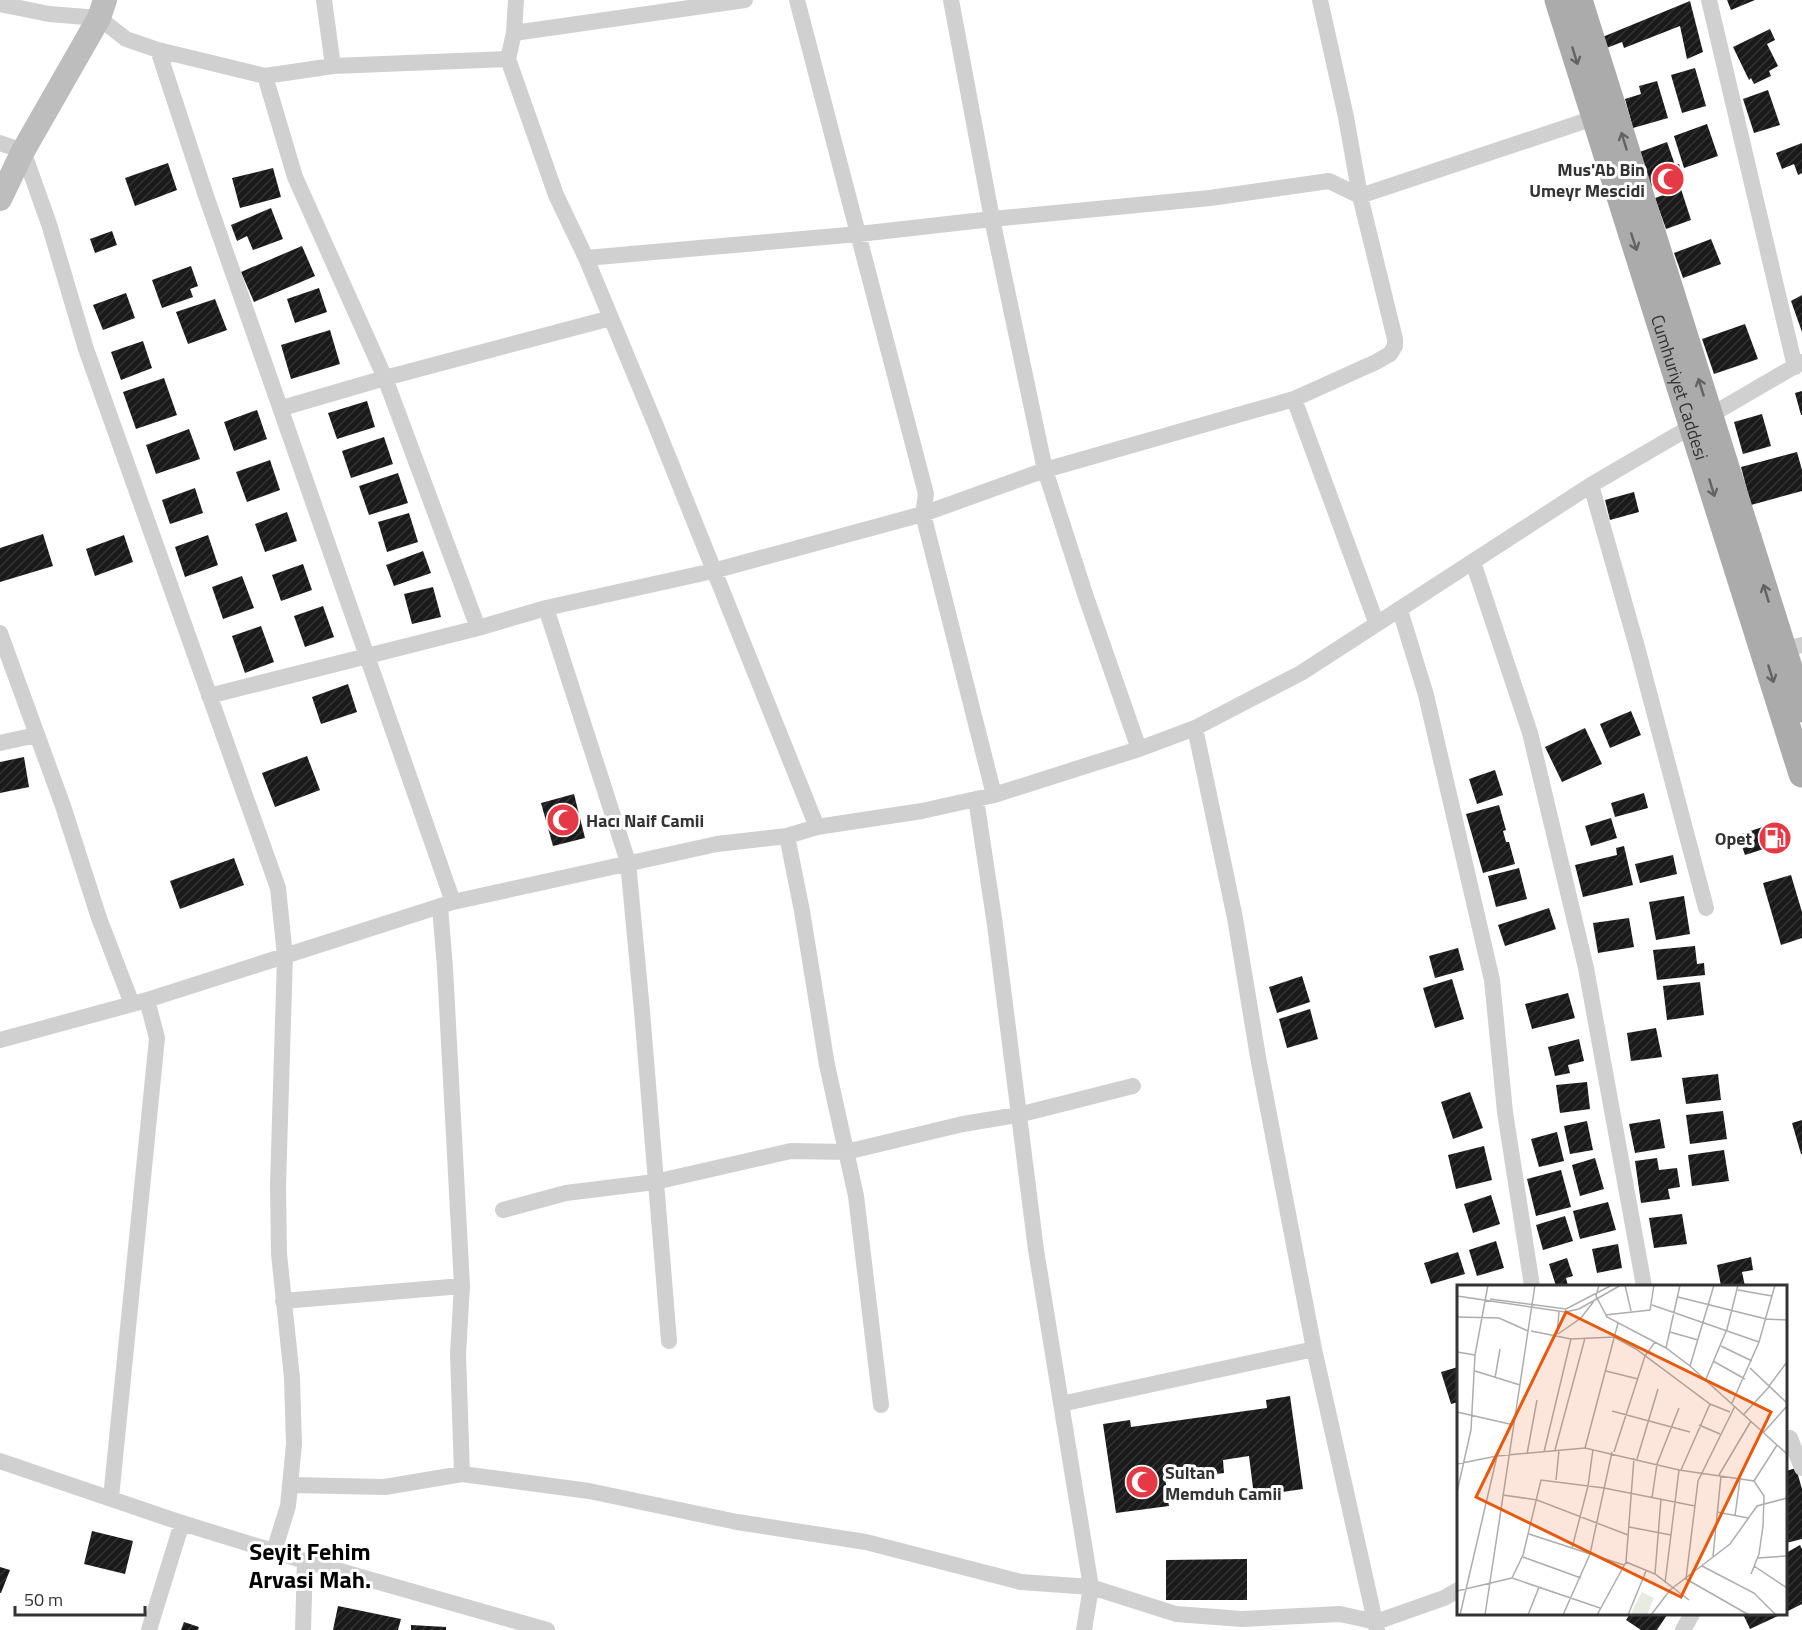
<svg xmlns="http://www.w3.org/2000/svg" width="1802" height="1630" font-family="'Titillium Web',sans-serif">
<defs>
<pattern id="building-hatch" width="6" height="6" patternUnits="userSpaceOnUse" patternTransform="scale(1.5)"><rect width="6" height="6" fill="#1a1a1a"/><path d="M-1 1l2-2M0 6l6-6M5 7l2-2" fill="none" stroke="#333"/></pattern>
</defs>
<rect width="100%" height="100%" fill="#fff"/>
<path fill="url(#building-hatch)" d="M1727,0H1755L1731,10Z
M1690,1L1703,52L1687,59L1680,26L1624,48L1622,42L1604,49L1600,38Z
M1770,29L1775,40L1767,44L1778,66L1769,71L1771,76L1754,84L1751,78L1749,80L1733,47Z
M1695,68L1706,106L1682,113L1671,75Z
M1657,81L1668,118L1633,128L1625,99L1641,94L1639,86Z
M1768,90L1780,125L1754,133L1743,99Z
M1707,124L1718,156L1684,168L1674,136Z
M1667,142L1675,165L1679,164L1683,174L1643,189L1637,153Z
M1802,143V173L1798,175L1794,164L1782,169L1776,153Z
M168,163L177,190L135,206L125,178Z
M273,168L281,197L240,208L232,178Z
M1681,189L1691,220L1666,229L1655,198Z
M271,208L283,239L253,250L247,236L237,241L231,225Z
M112,231L117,245L95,253L90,239Z
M1711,239L1721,264L1683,278L1674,253Z
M302,246L315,276L254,302L241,272Z
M191,266L198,286L190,289L193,297L162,308L152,280Z
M319,288L327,312L295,323L287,299Z
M126,293L135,318L103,330L93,305Z
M1802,295V332L1791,301Z
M215,299L227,330L188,344L176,312Z
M1745,324L1758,359L1714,374L1702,339Z
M330,330L340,364L291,379L281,345Z
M143,341L152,368L121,380L111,352Z
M164,378L177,415L136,429L123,392Z
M1802,391V415H1801L1795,393Z
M367,401L375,427L337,439L328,413Z
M257,410L267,439L234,451L224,422Z
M1762,414L1771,446L1743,454L1734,422Z
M189,429L200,459L156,474L146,445Z
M384,437L393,464L351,478L342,451Z
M1797,452L1802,470V491L1751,505L1741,467Z
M270,460L280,490L247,502L236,472Z
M398,473L408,503L369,515L359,486Z
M195,488L203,513L170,524L162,500Z
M1634,492L1639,512L1610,520L1605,500Z
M287,512L297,541L265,552L255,524Z
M409,513L418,542L387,552L378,522Z
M43,534L53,566L0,582V548Z
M124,535L133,562L95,576L86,549Z
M208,535L218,565L185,577L175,547Z
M423,551L431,573L394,586L386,565Z
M303,564L312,590L281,601L272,575Z
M242,576L254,608L223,619L212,587Z
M433,587L441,617L412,624L404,594Z
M323,606L334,637L305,647L294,616Z
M261,626L274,662L245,673L232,636Z
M348,684L357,712L321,724L312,697Z
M1631,711L1641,735L1610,748L1600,724Z
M1585,728L1602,764L1562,782L1545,747Z
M307,756L320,790L275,807L262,773Z
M24,757L29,787L0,793V762Z
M1495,770L1503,795L1477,804L1469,779Z
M1644,793L1648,808L1615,817L1611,803Z
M574,794L585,838L553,846L541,803Z
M1499,805L1506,830L1503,831L1506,842H1509L1515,864L1483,873L1466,814Z
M1611,818L1617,838L1591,846L1585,826Z
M1778,822L1785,842L1745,855L1738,835Z
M1624,846L1633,885L1583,897L1575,865L1617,855L1616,848Z
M1673,855L1677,874L1640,883L1635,864Z
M234,858L244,885L180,909L170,881Z
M1519,868L1527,899L1496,907L1488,876Z
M1791,875L1802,912V938L1781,945L1763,883Z
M1684,896L1690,934L1656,940L1649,902Z
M1549,908L1556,929L1505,946L1498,925Z
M1629,918L1634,947L1598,953L1593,923Z
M1695,946L1697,964L1704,963L1705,975L1657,980L1653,950Z
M1458,948L1464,970L1435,978L1429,956Z
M1302,976L1310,1002L1277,1013L1269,987Z
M1452,979L1464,1019L1435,1028L1423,988Z
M1700,982L1704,1015L1667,1020L1663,986Z
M1568,993L1575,1018L1532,1029L1525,1004Z
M1310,1009L1318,1039L1287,1048L1279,1019Z
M1656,1028L1662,1057L1631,1061L1627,1033Z
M1579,1039L1584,1061L1568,1065L1570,1073L1555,1076L1548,1047Z
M1718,1074L1721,1100L1686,1104L1682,1078Z
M1587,1082L1590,1109L1560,1113L1556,1085Z
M1470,1092L1483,1128L1453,1139L1441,1102Z
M1723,1111L1727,1139L1690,1144L1686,1115Z
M1660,1119L1665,1148L1635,1153L1629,1124Z
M1802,1120V1154H1801L1792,1123Z
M1587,1121L1593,1150L1570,1154L1564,1126Z
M1557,1132L1564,1161L1539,1167L1531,1139Z
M1484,1146L1492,1180L1456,1189L1448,1155Z
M1724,1150L1729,1181L1692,1186L1688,1155Z
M1595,1158L1604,1189L1580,1196L1572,1165Z
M1657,1158L1659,1170L1677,1168L1680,1187L1668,1189L1670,1199L1641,1203L1635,1161Z
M1561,1170L1571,1207L1536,1216L1527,1179Z
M1491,1195L1500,1224L1473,1233L1464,1204Z
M1608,1202L1616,1230L1580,1239L1573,1211Z
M1682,1214L1687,1244L1654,1248L1649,1218Z
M1565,1216L1573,1241L1543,1250L1536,1225Z
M1496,1241L1504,1268L1477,1276L1469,1250Z
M1618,1244L1622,1268L1597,1273L1592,1249Z
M1458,1252L1465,1274L1431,1284L1424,1263Z
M1751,1257L1753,1270L1742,1272L1745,1286H1721L1717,1265Z
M1567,1258L1573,1276L1566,1278L1568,1286H1556L1549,1264Z
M1458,1367V1402L1451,1404L1441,1372Z
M1290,1396L1303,1489L1254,1496L1249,1456L1223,1460L1224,1473L1194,1477L1192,1465L1164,1470L1169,1506L1116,1513L1103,1424L1130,1420L1131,1427L1267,1408L1266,1400Z
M1796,1468L1802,1489V1539L1786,1543V1486H1788L1786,1471Z
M92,1531L133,1541L125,1574L84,1564Z
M1800,1545L1802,1549V1604L1786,1612V1553Z
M1247,1559V1600H1166V1560Z
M0,1567L10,1570L1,1593H0Z
M338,1606L401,1619L398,1630H333Z
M1630,1614H1665L1667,1615L1657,1630H1641L1626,1620Z
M1743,1614H1782L1750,1629Z
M184,1622L199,1627L198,1630H181Z
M411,1625L446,1627V1630H411Z"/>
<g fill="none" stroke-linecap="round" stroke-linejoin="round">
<path stroke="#d0d0d0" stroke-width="16" d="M324,0L333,66
M516,0L514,33L508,59L556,195L586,258L656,426L817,827
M797,0L926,494L923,514L994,795
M951,0L992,219L1045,470L1086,597L1139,749
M1709,0L1795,367
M0,4L49,14L99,18L126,39L158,50L265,76L333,66L508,59
M514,33L745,0
M158,50L205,193L453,902
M265,76L295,177L385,378L478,628
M0,143L23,151L49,224L86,349L278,888L285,956L278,1185L279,1254L292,1378L294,1444L288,1506L274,1551
M586,258L859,234L992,219L1210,198L1329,181L1360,196L1603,115
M1294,399L1376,622
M282,408L385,378L611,318
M1591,485L1637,647L1706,908
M1473,562L1530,733L1586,968L1644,1286
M546,608L628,862L642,1011L669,1341
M1400,610L1426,695L1492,980L1505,1112L1532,1286
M0,633L63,806L99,918L132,1004
M1783,649L1802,645
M209,696L478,628L546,608L713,571L923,514L1045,470L1294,399L1376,362L1390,354L1395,346V339L1360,196L1346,117L1320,0
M1195,728L1235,918L1258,1057L1314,1349L1377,1630
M0,743L36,735
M976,799L995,925L1036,1250L1091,1587L1084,1630
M787,836L802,911L827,1065L856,1196L881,1405
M440,906L445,968L462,1286L458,1354L462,1474
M0,1040L147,1000L453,902L717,844L787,836L817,827L922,811L994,795L1139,749L1195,728L1301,673L1591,485L1802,362
M503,1210L566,1193L655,1182L791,1151L846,1152L963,1124L1018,1115L1133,1086
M283,1301L462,1286
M1061,1404L1314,1349
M1790,1438L1802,1468
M0,1461L182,1523L305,1561L547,1630
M290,1485L385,1487L462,1474L589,1491L737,1522L866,1542L1021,1582L1091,1587L1176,1614L1242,1619L1340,1614L1376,1622L1444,1598L1458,1590
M111,1498L157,1038L147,1000
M149,1630L182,1523
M303,1630L305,1561
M1683,1630L1692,1614"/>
<path stroke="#bdbdbd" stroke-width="24" d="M0,199L23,151L99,18L105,0"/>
<g stroke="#ababab" stroke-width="27">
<path id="s1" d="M1558,0L1802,774"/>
<path d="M1579,0L1802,709"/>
</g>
</g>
<defs><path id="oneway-shaft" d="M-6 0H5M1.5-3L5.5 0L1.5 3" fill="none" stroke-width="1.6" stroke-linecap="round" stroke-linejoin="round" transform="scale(1.5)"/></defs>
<g stroke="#636363">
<use href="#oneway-shaft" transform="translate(1575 56) rotate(73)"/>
<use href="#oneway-shaft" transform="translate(1624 141) rotate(-107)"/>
<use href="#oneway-shaft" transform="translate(1634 242) rotate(72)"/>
<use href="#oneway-shaft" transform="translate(1701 387) rotate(-107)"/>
<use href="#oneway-shaft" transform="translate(1712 488) rotate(73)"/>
<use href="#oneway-shaft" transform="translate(1766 593) rotate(-107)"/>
<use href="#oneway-shaft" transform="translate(1771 674) rotate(73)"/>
</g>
<defs>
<symbol id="mosque-disc" viewBox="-11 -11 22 22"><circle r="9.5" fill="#e63946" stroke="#fff"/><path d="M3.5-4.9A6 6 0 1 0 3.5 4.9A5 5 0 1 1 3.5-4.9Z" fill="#fff"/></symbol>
<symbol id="fuel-disc" viewBox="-11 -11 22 22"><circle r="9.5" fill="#e63946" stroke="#fff"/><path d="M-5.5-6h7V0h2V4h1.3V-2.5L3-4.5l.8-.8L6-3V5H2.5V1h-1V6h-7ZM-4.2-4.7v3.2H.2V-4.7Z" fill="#fff"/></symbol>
</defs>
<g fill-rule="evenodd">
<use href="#mosque-disc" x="1649" y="160" width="38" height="38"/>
<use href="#mosque-disc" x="544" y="801" width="38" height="38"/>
<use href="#fuel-disc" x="1756" y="819" width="38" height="38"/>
<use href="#mosque-disc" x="1123" y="1463" width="38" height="38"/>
</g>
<g text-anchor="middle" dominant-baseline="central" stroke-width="6" stroke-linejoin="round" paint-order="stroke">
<g font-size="18" font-weight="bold" fill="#333" stroke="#fff" text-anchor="end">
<text x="1645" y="169">Mus'Ab Bin<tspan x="1645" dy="21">Umeyr Mescidi</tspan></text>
<text x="586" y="820" text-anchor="start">Hacı Naif Camii</text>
<text x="1752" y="838">Opet</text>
<text x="1165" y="1472" text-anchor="start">Sultan<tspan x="1165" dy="21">Memduh Camii</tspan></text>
</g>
<g font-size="18" fill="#333" stroke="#fff">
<text stroke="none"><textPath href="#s1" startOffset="406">Cumhuriyet Caddesi</textPath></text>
</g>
<g font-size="24" font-weight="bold" fill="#000" stroke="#fff">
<text x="310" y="1551">Seyit Fehim<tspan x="310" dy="28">Arvasi Mah.</tspan></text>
</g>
</g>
<g transform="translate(1457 1285)">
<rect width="330" height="330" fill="#fff"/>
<path d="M185,307L197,313L190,330H173Z" fill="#e6ecdf"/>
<path fill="none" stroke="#adadad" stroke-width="1.5" d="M142,0L139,11L150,32L209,63L233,81L330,169M168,0L174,26M281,5L315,11M0,11L108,27L122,24L164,0M221,12L309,34L330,35M33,14L109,24L155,0M195,20L302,57M148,30L193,25L197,0M0,32L42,33L71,46M74,46L114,54L157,52L179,64L253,119L273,127M213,47L241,55M100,49L102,27M101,49L124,33L137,16M264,61L295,76M209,63L223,0M0,67L18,70M256,76L288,94M233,81L257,0M293,83L330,118M18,86L63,100M149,86L181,94M38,93L43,64M249,94L270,44L281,0M312,101L330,77M275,118L302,57L318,0M278,121L241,196L229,294L292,330M155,126L233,147M0,127L57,140M287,129L312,102M242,140L263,149M306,148L330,121M128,163L161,38M98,165L128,53M87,167L114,54M157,167L188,71L198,57M70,169L80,115M180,174L201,104M0,179L40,171L128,163L222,185L297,196L307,211L306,241L302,269L294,289M224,185L253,119M262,190L294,136M99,195L102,165M297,196L320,160M0,207L14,145L18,70L31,0M46,210L80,215L171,250M195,213L200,179L222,123M260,227L291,233M278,231L283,194M172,242L214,250M72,249L167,280M115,263L131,201L136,164M256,271L264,191M66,272L124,293M301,273L330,271M169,277L198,289L232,315M245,281L297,308L319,330M297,281L330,303M198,289L204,214M208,298L222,185M0,306L55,293M143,323L55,293L66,270L84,195L147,203L238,221M3,330L40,171M28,330L78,0M71,330L82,302M106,330L133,269L155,167M140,330L169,277L177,173M171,330L189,286M194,330L213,305L273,259L300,221L330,213"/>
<path fill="#e8590c" fill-opacity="0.15" stroke="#e8590c" stroke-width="3" d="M109,27L314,127L224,312L19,212Z"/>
<rect width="330" height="330" fill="none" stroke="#333" stroke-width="3"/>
</g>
<path d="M15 1606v9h130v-9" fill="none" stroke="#333333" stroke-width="3"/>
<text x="24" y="1606" font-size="18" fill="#333333" stroke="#ffffff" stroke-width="4.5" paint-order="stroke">50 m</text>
</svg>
